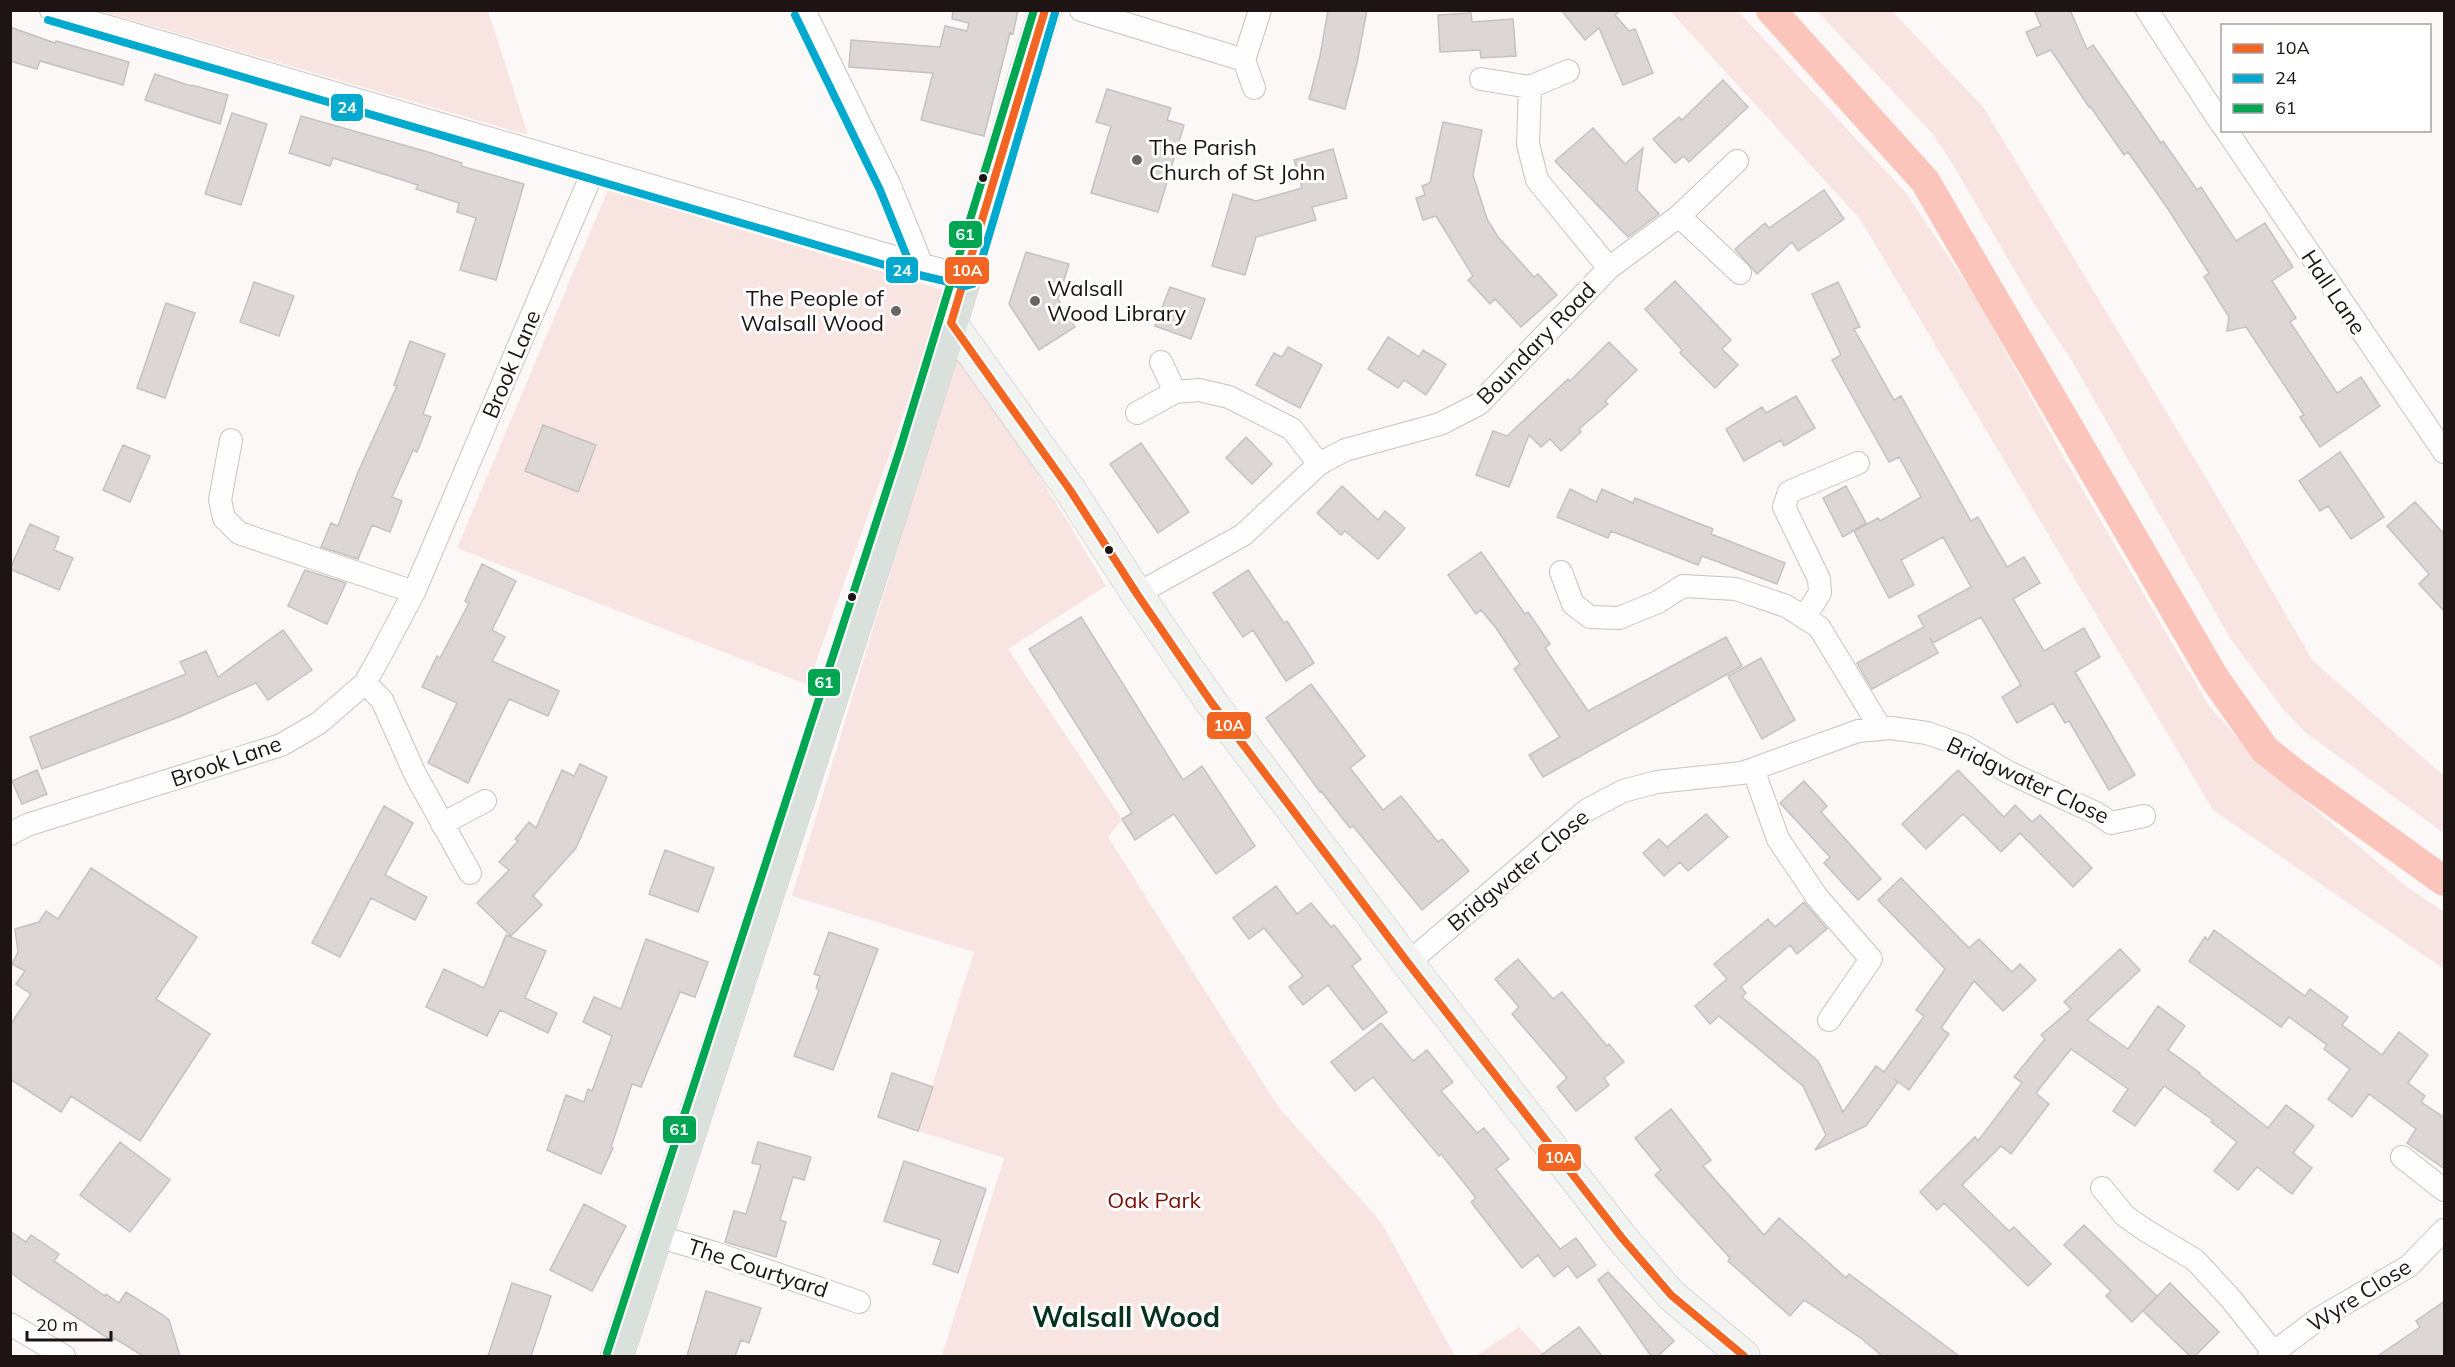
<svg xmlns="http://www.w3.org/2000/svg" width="2455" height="1367" font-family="Mulish,sans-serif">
<rect width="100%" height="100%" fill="#fbf8f7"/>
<path fill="#f8e5e1" d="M100,11H488L528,135Z
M1670,11H1738L1906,193L1978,301L2063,456L2209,706L2260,763L2407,887L2444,912V969L2213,810L1860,219Z
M1817,11H1892L1983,107L2209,483L2313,661L2444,776V833L2306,733L2283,709L2230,638L2069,356L2033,302L1949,158L1932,133Z
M608,190L947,291L808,685L457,548Z
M958,349L1065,517L1106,586L1008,649L1122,819L1108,837L1279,1108L1381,1222L1455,1356H942L1004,1158L918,1131L974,952L792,896Z
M1519,1327L1546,1356H1476Z"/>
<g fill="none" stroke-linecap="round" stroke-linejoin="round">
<path stroke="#fbc5bc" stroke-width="30" d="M1771,10L1925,181L2215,679L2265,750L2298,776L2444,881"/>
</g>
<path fill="#dcd6d4" stroke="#c7c1bf" stroke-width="1.5" d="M953,10H1018L1013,34L1010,33L984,136L921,120L933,73L849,67L851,40L940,47L945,26L967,31L969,23L952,19Z
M1328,10H1367L1357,63L1345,109L1309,99L1320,56Z
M1561,10H1621L1615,15L1629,31L1635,29L1653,73L1623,85L1599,28L1585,40Z
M2034,10H2070L2087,49L2093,45L2161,143L2163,141L2197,190L2201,187L2236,241L2265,223L2293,267L2272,281L2296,318L2290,322L2337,393L2361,377L2380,406L2320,447L2300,417L2304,415L2246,327L2227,331L2229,317L2204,277L2209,273L2168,209L2128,152L2124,155L2090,106L2089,107L2051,50L2037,56L2026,32L2041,26Z
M1471,13L1472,22L1513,19L1516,56L1481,58L1480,50L1440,52L1438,15Z
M10,27L55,43L56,41L129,62L123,85L40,61L37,69L10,61Z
M155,74L191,86L192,85L228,95L220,124L145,100Z
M1723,80L1748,107L1689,162L1684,156L1675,163L1653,139L1679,117L1682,120Z
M1107,89L1171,108L1167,120L1184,125L1158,212L1091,193L1111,126L1096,122Z
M232,113L267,124L241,205L205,194Z
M301,116L428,152L462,163L461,166L524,184L496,280L460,270L476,218L457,212L459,203L416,189L418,185L333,158L330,166L289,153Z
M1443,122L1482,130L1473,175L1487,219L1498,237L1534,277L1538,274L1557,295L1521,327L1495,299L1490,304L1468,280L1473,276L1436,216L1423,220L1416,198L1425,195L1422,186L1430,183Z
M1593,128L1625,164L1643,148L1637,190L1659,214L1628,237L1555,161Z
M1333,149L1347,198L1312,207L1316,220L1256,237L1245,275L1212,266L1233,194L1256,201L1302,188L1294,160Z
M1824,190L1844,219L1798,251L1792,242L1757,274L1735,249L1765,223L1769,228Z
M1026,252L1069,264L1058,299L1075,327L1039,350L1009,304Z
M1675,281L1731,340L1722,349L1738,365L1715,388L1680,353L1682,350L1645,309Z
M254,282L294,296L279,336L240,322Z
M1838,282L1860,327L1854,329L1894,400L1901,396L1971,521L1978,517L2007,567L2024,557L2040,583L2013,599L2044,651L2084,628L2100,657L2075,672L2135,775L2109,790L2069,721L2065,723L2053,703L2017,723L2002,697L2021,685L1981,617L1933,643L1930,638L1938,653L1872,689L1857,663L1924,627L1918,616L1971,587L1943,537L1901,560L1914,585L1889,598L1854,531L1878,518L1880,521L1921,497L1899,457L1889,462L1832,360L1841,355L1812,294Z
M1170,287L1205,299L1191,339L1155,326Z
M166,303L195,313L165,398L137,388Z
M1388,337L1419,357L1423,350L1446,364L1426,395L1404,380L1398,388L1368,369Z
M410,341L445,354L423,414L431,417L417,452L413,450L392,497L402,501L390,532L372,525L358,559L321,547L331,523L338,526L358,472L397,386L394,385Z
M1609,342L1637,370L1605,401L1608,404L1579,429L1581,432L1561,451L1550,439L1541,447L1529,435L1509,487L1476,475L1493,431L1507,436L1568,379L1570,381Z
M1288,347L1322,365L1300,408L1256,385L1274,353L1282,357Z
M1796,396L1815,428L1784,446L1781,440L1744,461L1726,429L1762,407L1766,413Z
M543,425L596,445L578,492L525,471Z
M1246,437L1272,464L1252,484L1226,458Z
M1141,443L1189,512L1158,533L1110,464Z
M123,445L150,456L130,502L103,490Z
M2340,452L2384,517L2351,539L2328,506L2320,511L2299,481Z
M1342,486L1378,520L1385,511L1405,528L1378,559L1345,531L1341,535L1317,513Z
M1846,486L1866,523L1843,537L1823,498Z
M1570,489L1596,502L1602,489L1633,503L1635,498L1713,529L1711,534L1785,563L1777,584L1702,556L1698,565L1611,531L1608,538L1557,517Z
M2415,502L2445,535V612L2419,584L2429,574L2387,526Z
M30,524L59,537L54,550L73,558L59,590L10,569Z
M1481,552L1525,614L1528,612L1550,644L1545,648L1588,711L1726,637L1742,666L1543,777L1529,755L1560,737L1514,669L1520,664L1496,628L1481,610L1476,614L1448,575Z
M482,564L516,581L492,630L505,637L492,661L559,691L548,716L509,699L468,783L428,763L457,703L422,687L437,656L440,658L469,603L465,601Z
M305,570L346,583L327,624L288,606Z
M1248,570L1284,623L1287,621L1314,663L1286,681L1253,630L1243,637L1213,593Z
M1081,617L1183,780L1202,766L1255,846L1216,874L1174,814L1135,840L1122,819L1132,813L1029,649Z
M283,630L312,670L268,700L256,683L179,717L42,769L30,737L186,674L180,662L206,651L218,677Z
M1761,658L1795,720L1762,739L1728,676Z
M1311,684L1365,756L1350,768L1383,810L1401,796L1438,842L1442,839L1469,871L1422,910L1353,826L1350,828L1321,791L1320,792L1266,718Z
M580,764L607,777L576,848L533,896L542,905L511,936L477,903L509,870L499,862L518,841L515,839L529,822L536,828L562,770L574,776Z
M37,770L47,794L22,804L12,781Z
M1958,770L2004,817L2015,805L2032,822L2040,815L2092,868L2073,887L2020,833L2001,852L1963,814L1926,849L1902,824Z
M1804,781L1827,806L1821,812L1881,879L1858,900L1824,863L1830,857L1780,803Z
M384,806L413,823L385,875L427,897L415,920L371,898L340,957L312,943Z
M1706,814L1728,837L1688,871L1680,862L1664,876L1643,853L1659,839L1669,849L1667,847Z
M665,850L714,868L698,912L649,894Z
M91,868L197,937L156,999L210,1034L140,1141L71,1096L61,1112L10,1079V1025L31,994L16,984L25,971L12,964L18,952L15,929L39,922L46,911L58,919Z
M1901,878L1969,948L1979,939L2012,972L2020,964L2036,980L2003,1011L1974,981L1941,1028L1949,1034L1909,1090L1894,1079L1898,1082L1866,1126L1815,1150L1826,1135L1803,1086L1719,1016L1710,1024L1695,1006L1727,979L1714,964L1768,919L1775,927L1804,902L1827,929L1797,954L1790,945L1741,987L1746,993L1742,997L1818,1061L1843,1112L1876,1066L1884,1072L1924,1016L1916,1010L1945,969L1878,900Z
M1276,886L1297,914L1311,903L1331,927L1334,925L1361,959L1352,966L1387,1012L1363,1030L1328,985L1303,1005L1289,987L1303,976L1264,928L1249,939L1233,918Z
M2214,930L2305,996L2310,989L2348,1017L2342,1025L2382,1055L2399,1032L2428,1055L2408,1083L2425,1096L2421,1102L2445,1118V1169L2407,1143L2416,1129L2369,1094L2352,1117L2328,1099L2350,1069L2324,1049L2327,1045L2289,1017L2281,1027L2189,961L2205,937L2208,940Z
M829,932L878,949L833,1070L794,1056L819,990L816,988L820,976L814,974Z
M506,935L546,951L525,998L557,1013L548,1033L500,1010L487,1036L426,1007L444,969L484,988Z
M646,939L708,962L695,997L680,992L641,1087L632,1084L611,1147L613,1148L601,1174L547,1150L566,1095L584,1102L588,1089L592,1091L612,1036L583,1022L594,997L621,1009Z
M2120,949L2140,970L2087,1020L2128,1049L2158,1006L2185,1026L2168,1050L2200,1073L2199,1074L2268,1128L2286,1105L2314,1126L2293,1153L2312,1168L2292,1194L2257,1167L2238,1190L2214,1171L2237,1142L2211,1122L2213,1120L2164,1086L2135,1126L2113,1111L2128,1089L2071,1049L2036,1093L2049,1104L2011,1154L2001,1146L1962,1185L2009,1231L2014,1227L2051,1264L2028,1286L1944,1203L1937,1210L1920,1192L1975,1137L1978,1141L2022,1083L2014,1077L2045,1039L2041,1035L2071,1009L2064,1002Z
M1518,959L1553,999L1562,992L1607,1046L1609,1044L1624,1062L1604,1078L1609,1085L1576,1111L1557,1087L1567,1078L1512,1014L1519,1007L1495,979Z
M1381,1023L1413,1061L1427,1050L1453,1082L1441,1091L1477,1133L1484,1128L1509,1159L1496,1169L1560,1249L1576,1238L1596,1265L1577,1278L1568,1266L1554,1277L1538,1255L1522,1268L1471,1202L1476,1198L1441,1154L1439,1156L1373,1077L1355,1091L1331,1062Z
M892,1073L933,1087L918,1131L878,1117Z
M1671,1109L1711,1160L1703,1166L1764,1235L1779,1218L1846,1278L1849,1274L1959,1356H1882L1862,1339L1804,1300L1790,1316L1728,1261L1730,1258L1655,1175L1661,1170L1635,1138Z
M120,1142L170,1180L130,1232L80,1195Z
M758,1142L811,1157L804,1180L793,1177L780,1220L786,1222L776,1257L725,1242L734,1211L746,1214L761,1165L752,1163Z
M904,1161L986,1189L958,1273L933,1264L941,1240L884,1221Z
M584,1204L626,1226L592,1291L550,1270Z
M2084,1225L2157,1296L2132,1322L2106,1296L2111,1291L2064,1245Z
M10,1231L26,1242L31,1235L59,1254L54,1261L105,1296L106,1294L119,1303L126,1292L163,1315L169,1320L180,1356H143L114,1338L112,1341L23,1282L10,1272Z
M1608,1272L1674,1341L1658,1356H1651L1598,1280Z
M512,1283L551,1296L531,1356H488Z
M2170,1283L2219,1332L2195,1356H2190L2143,1311Z
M706,1291L761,1308L749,1343L741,1340L735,1356H687Z
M2445,1301V1356H2378L2420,1327L2416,1321Z
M1579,1327L1602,1356H1540Z"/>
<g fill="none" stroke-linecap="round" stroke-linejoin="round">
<defs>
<path id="minor" d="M51,10L922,265L966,276
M804,10L890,186L922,265
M1081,10L1244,60L1260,10
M2147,10L2222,125
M1244,60L1254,88
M1481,79L1530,87L1568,71
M1530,87L1528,144L1537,180L1609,268
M2226,130L2444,452
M1679,216L1740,273
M1175,392L1199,390L1229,397L1292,429L1319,464
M1137,413L1175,392L1161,362
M231,440L220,500L224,518L239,533L414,592
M1561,572L1573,604L1590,617L1619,618L1658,602L1683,586L1736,589L1786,606L1819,627L1881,729
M1137,594L1243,535L1319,464L1345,450L1440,424L1479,404L1609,268L1679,216L1737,161
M1804,618L1820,593L1819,579L1784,507L1789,492L1858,463
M365,683L382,700L415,774L470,873
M1753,769L1778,839L1817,897L1871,959L1829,1020
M442,824L485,801
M10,834L27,825L281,745L319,723L365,683L379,658L414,592L594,169
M1408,963L1587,810L1623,791L1657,782L1742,773L1858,731L1891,728L1927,733L1964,746L2008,772L2098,814L2111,823L2144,816
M2402,1157L2444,1190
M2102,1188L2125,1216L2145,1230L2195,1260L2231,1299L2274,1353
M656,1236L715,1253L859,1302
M10,1324L64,1356
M2269,1356L2318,1319L2409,1266L2444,1230"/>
<path id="secondary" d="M951,323L1070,490L1137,594L1211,702L1408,963L1622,1238L1671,1295L1744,1356"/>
<path id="trunk" d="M617,1356C728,1012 843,669 951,323C983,219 1012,114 1045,10"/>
</defs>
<use href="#minor" stroke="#c9c3c1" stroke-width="24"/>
<use href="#secondary" stroke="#c9c3c1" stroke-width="33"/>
<use href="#trunk" stroke="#d5d2d1" stroke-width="34"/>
<use href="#minor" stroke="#fefefe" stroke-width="22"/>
<use href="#secondary" stroke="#f1f3f1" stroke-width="32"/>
<use href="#trunk" stroke="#dae0dc" stroke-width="33"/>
<defs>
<path id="bus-1" d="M1045,10L951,323L1070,490L1137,594L1211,702L1408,963L1622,1238L1671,1295L1744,1356"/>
<path id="bus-2" d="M795,15L880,190L912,269
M48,20L919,275L966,286L973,284L976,279L1055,13"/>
<path id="bus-3" d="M607,1353L900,449L1034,10"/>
</defs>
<use href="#bus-1" stroke="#fff" stroke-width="12"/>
<use href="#bus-2" stroke="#fff" stroke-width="12"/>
<use href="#bus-3" stroke="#fff" stroke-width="12"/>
<use href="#bus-1" stroke="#f26522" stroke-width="8"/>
<use href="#bus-2" stroke="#00a9ce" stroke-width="8"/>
<use href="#bus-3" stroke="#00a651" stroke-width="8"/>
</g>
<g fill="#6b6463" stroke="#fff" stroke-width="2">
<circle cx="1137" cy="160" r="6"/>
<circle cx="1035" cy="301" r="6"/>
<circle cx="896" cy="311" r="6"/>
</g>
<g fill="#1d1413" stroke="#fff" stroke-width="2">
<circle cx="983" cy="178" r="5"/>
<circle cx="1109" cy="550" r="5"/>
<circle cx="852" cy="597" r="5"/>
</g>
<g text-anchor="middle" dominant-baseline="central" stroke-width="6" stroke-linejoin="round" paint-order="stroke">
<g font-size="22" fill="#1d1413" stroke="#fff" text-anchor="start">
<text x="1149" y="147">The Parish<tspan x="1149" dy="25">Church of St John</tspan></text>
<text x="1047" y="288">Walsall<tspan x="1047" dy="25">Wood Library</tspan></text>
<text x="884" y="298" text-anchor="end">The People of<tspan x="884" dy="25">Walsall Wood</tspan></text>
</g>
<g font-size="22" fill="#1d1413" stroke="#fff">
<text transform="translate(2334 292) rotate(56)">Hall Lane</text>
<text transform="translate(1536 343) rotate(-46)">Boundary Road</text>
<text transform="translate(511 364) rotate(-67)">Brook Lane</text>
<text transform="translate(226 761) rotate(-19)">Brook Lane</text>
<text transform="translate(2028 780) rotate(25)">Bridgwater Close</text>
<text transform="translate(1518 870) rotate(-40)">Bridgwater Close</text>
<text transform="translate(758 1268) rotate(18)">The Courtyard</text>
<text transform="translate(2359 1295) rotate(-32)">Wyre Close</text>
</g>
<g font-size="22" fill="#7c0e04" stroke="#fff">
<text x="1154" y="1200">Oak Park</text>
</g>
<g font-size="28" font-weight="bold" fill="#07321e" stroke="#fff">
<text x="1126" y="1316">Walsall Wood</text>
</g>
</g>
<g stroke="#fff" stroke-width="2">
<rect x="330" y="93" width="34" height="29" rx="6" fill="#00a9ce"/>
<rect x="948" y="220" width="35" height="29" rx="6" fill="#00a651"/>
<rect x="885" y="256" width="34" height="28" rx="6" fill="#00a9ce"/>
<rect x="944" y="256" width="46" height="29" rx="6" fill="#f26522"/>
<rect x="807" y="668" width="34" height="29" rx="6" fill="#00a651"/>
<rect x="1206" y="711" width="46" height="29" rx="6" fill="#f26522"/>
<rect x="662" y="1115" width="35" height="29" rx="6" fill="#00a651"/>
<rect x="1537" y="1143" width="45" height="29" rx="6" fill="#f26522"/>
</g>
<g font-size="16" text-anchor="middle" font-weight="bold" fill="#fff">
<text x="347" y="113">24</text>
<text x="965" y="240">61</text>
<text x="902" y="276">24</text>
<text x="967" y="276">10A</text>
<text x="824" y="688">61</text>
<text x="1229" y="731">10A</text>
<text x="679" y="1135">61</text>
<text x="1560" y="1163">10A</text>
</g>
<rect width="2455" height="1367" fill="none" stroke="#1d1413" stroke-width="24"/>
<rect x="2221" y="24" width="210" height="108" fill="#ffffff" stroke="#a5a1a1" stroke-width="1.5"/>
<rect x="2233" y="44" width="30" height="9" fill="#f26522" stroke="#a5a1a1" stroke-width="1.5"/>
<text x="2275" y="54" font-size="18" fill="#1d1413">10A</text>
<rect x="2233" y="74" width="30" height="9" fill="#00a9ce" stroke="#a5a1a1" stroke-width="1.5"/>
<text x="2275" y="84" font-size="18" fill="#1d1413">24</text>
<rect x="2233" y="104" width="30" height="9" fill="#00a651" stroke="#a5a1a1" stroke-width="1.5"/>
<text x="2275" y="114" font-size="18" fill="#1d1413">61</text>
<path d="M27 1331v9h84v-9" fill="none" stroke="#1d1413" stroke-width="3"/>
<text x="36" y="1331" font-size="18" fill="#1d1413" stroke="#ffffff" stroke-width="4.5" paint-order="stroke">20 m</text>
</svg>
